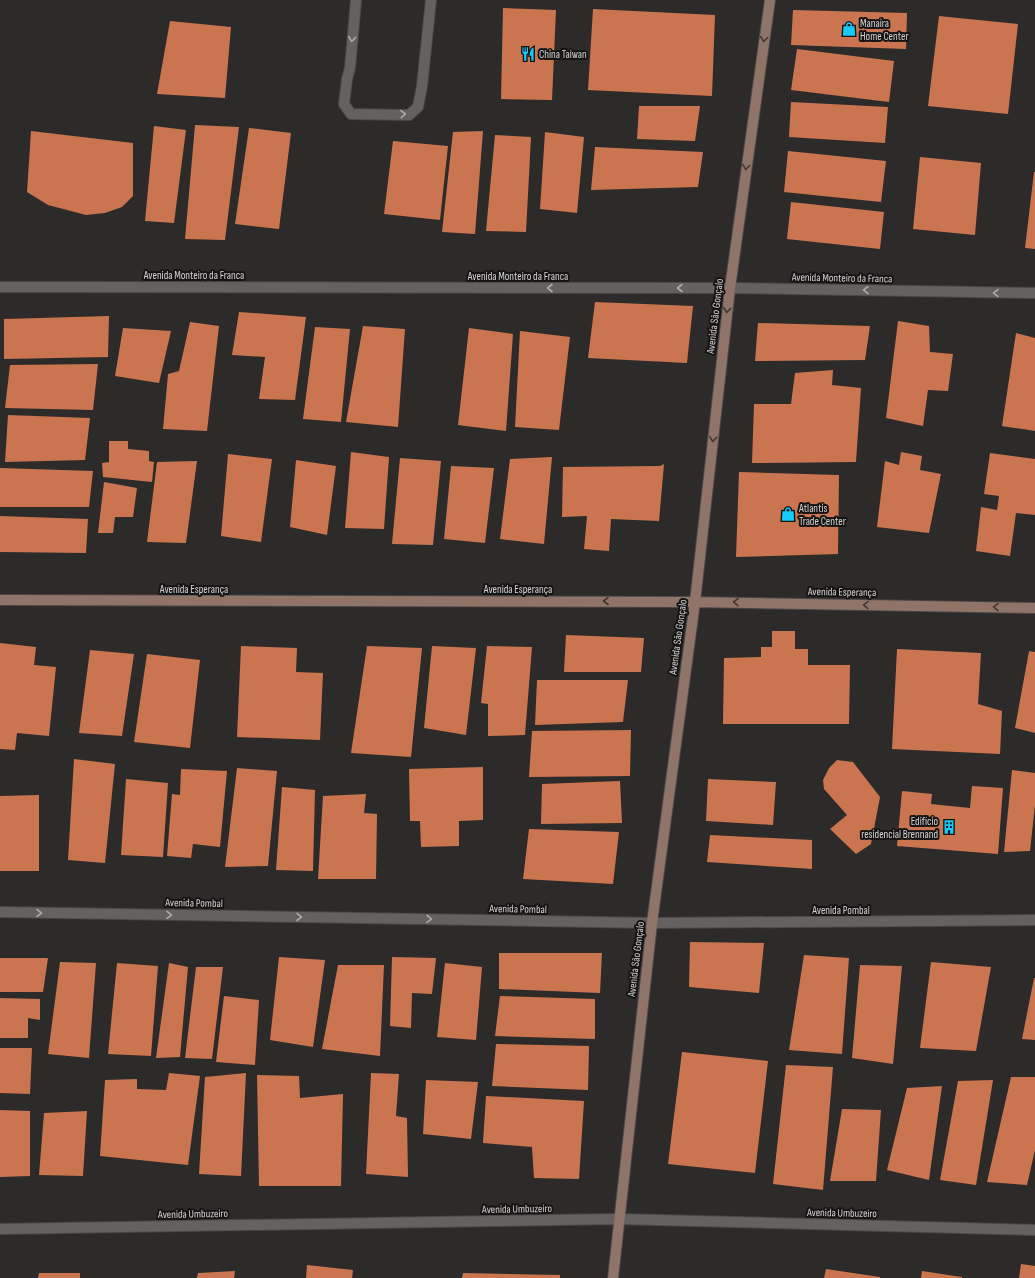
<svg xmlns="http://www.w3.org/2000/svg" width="1035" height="1278" font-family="'Sofia Sans Condensed',sans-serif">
<rect width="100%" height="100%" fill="#2d2b2a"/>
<path fill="#ca7550" d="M503,8L556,10L552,100L501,99Z
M593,9L715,15L712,96L588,90Z
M793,10L907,13L906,49L791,45Z
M939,16L1018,24L1008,114L928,106Z
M170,21L231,27L225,98L157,94Z
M797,49L894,61L889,102L791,90Z
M791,102L888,107L885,143L789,137Z
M639,106H700L695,141L637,139Z
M195,125L239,127L225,240L185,239Z
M154,126L186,130L174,223L145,221Z
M249,128L291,133L279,229L235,224Z
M31,131L133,143V196L122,207L105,213L86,215L48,205L27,192Z
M483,131L475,234L442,232L453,132Z
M545,132L584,137L577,213L540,209Z
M495,135L531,137L526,232L486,231Z
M393,141L448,146L440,220L384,214Z
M595,147L703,152L698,187L591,190Z
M788,151L886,161L881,202L784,192Z
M920,157L981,163L975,235L913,229Z
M1034,172H1035V249L1025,248Z
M791,202L884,212L880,249L787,239Z
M595,302L693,306L687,363L588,358Z
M239,312L306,317L295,400L259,399L265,357L232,355Z
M109,316L108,357L4,359V319Z
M898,321L929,326L930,352L953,354L948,391L928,390L923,426L886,418Z
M190,322L219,326L207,431L163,429L168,374L179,371Z
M758,323L870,326L865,360L755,361Z
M363,326L405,329L398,427L346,422Z
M315,327L350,329L341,422L303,419Z
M123,328L171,331L159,383L115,376Z
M469,328L513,334L506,431L458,425Z
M520,331L570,337L559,430L515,427Z
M1016,333L1035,338V431L1002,426Z
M98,364L93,410L5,408L10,365Z
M833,370L832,385L861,388L856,462L752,463L754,404H791L795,373Z
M8,415L90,418L85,460L5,462Z
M109,441H128V449L149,451V461L154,462L152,482L103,477L102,463L109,462Z
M351,452L389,457L384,529L345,528Z
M901,452L922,456L920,470L941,474L929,533L877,527L885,461L899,465Z
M990,453L1035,459V515L1016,513L1010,556L976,551L981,507L997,510L999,496L984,494Z
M228,454L272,459L261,542L221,536Z
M552,457L544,544L500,539L510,459Z
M400,458L441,461L433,545L392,544Z
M296,460L336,466L327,535L290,527Z
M197,461L186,543L147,542L157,462Z
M664,464L659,521L611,519L609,551L584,549L587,516L562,517L563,467L660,466Z
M451,466L494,468L485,543L444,539Z
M0,468L93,471L89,507H0Z
M739,472L839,475L838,554L736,557Z
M104,482L137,488L133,517H115L113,533H98Z
M0,516L88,519L86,553L0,552Z
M772,631H795V649H808V665H850L849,724H723L724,658L761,657V647H772Z
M566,635L644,638L641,672H564Z
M0,643L36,647L34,665L56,667L49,736L17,733L15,750L0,749Z
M241,646L297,648L296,672L323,673L320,740L237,737Z
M367,646L422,648L411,757L351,753Z
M432,646L476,648L466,735L424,728Z
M487,646L532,647L525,735L488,736V704L481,703Z
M897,649L981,653L978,704L1002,711L1000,754L892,749Z
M90,650L134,654L122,736L79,733Z
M1029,651L1035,652V733L1015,728Z
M147,654L200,660L190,748L134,742Z
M537,680H628L623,722L535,725Z
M631,730L630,776L529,777L532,731Z
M74,759L115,764L105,863L68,860Z
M837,760L853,762L880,797L871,844L856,854L830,829L847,815L824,789L823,780L829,768Z
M483,767V820L459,821V846L421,847L420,821H410L409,769Z
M237,768L277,771L268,866L225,867Z
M181,769L227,771L220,847L193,844L191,858L167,856L172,794L180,795Z
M1012,770L1035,773V805L1030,851L1004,852Z
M126,779L168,783L163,857L121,855Z
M708,779L776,782L773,825L706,821Z
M620,781L622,823L541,824L542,784Z
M972,786L1003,788L998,854L897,846L902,791L932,794L931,804L970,808Z
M282,787L315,790L313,871L276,870Z
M366,794L364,813L377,814L376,879H318L323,796Z
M39,795V871H0V796Z
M529,829L619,832L613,884L523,879Z
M710,835L812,840V869L707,862Z
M690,942L764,943L759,993L689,987Z
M499,953H602L600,993L499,989Z
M804,955L849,958L842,1054L789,1050Z
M279,957L325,960L313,1047L270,1040Z
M392,957L436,958L432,994L412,993L411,1028L390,1026Z
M0,958H48L43,992H0Z
M60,962L96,963L89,1058L48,1054Z
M931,962L991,967L976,1051L920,1048Z
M117,963L158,966L151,1056L108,1054Z
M169,963L188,967L180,1057L156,1058Z
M445,963L482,967L476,1040L437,1037Z
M338,965H384L380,1056L322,1049Z
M860,965L902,966L893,1064L852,1058Z
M196,967H223L212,1059L185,1058Z
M1034,978H1035V1040L1022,1039Z
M224,996L259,1000L255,1065L216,1062Z
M500,996L595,999V1039L495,1036Z
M0,998L40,999V1020L28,1018V1038H0Z
M496,1044L589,1046L588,1090L492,1086Z
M0,1048H32L30,1094L0,1093Z
M682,1052L768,1061L755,1173L668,1164Z
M786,1065L833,1067L823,1190L773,1184Z
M169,1073L200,1076L188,1165L100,1156L105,1080L137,1079V1089L166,1090Z
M246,1073L241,1176L199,1174L205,1077Z
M371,1073L399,1074L396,1116L407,1118L408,1177L366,1174Z
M257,1075L299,1076L300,1098L343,1094L341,1186H259Z
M1011,1077H1035V1150L1027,1185L987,1182Z
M426,1080L478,1082L471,1139L423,1134Z
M993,1080L976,1185L940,1180L958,1081Z
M942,1086L929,1180L887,1170L907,1088Z
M486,1096L584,1101L579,1179L534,1178L532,1147L483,1143Z
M842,1109L881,1110L876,1181H830Z
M0,1110L30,1111V1176L0,1177Z
M87,1111L83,1176L39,1175L44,1113Z
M1021,1264L1035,1266V1278H1019Z
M307,1265L353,1270L352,1278H306Z
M826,1269L880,1277V1278H824Z
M235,1271L234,1278H197L198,1273Z
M922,1271L962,1277V1278H921Z
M39,1273H80V1278H38Z
M463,1273L560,1275V1278H462Z"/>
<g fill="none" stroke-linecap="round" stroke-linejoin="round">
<defs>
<path id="lane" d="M356,0L350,68L347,79L344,104L351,114L409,115L418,107L422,86L431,0"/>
<path id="street" d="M0,287L730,288L1035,293
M0,912L652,923L1035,920
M0,1229L618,1219L1035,1230"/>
<path id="secondary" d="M0,600L695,602L1035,608
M613,1278L652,923L695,602L730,288L770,0"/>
</defs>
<use href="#lane" stroke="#4b4948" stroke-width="12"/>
<use href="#street" stroke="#4b4948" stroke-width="12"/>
<use href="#secondary" stroke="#4b4948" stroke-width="12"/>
<use href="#lane" stroke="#646160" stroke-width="10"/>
<use href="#street" stroke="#646160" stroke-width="10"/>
<use href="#secondary" stroke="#917468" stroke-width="10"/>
</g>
<defs><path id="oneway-chevron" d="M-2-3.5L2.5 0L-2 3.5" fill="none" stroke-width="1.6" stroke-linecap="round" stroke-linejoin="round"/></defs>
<g stroke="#adabab">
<use href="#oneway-chevron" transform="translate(352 39) rotate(95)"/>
<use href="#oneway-chevron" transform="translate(403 114) rotate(-4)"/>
<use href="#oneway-chevron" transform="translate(550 288) rotate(-180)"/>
<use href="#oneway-chevron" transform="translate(680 288) rotate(-180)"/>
<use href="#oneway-chevron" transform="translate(866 290) rotate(-179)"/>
<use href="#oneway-chevron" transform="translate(996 293) rotate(-179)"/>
<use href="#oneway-chevron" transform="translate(39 913) rotate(1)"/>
<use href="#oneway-chevron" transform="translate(169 915) rotate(1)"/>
<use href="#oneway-chevron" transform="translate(299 917) rotate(1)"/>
<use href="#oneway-chevron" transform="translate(429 919) rotate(1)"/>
</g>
<g stroke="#403631">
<use href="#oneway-chevron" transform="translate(764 39) rotate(98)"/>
<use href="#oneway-chevron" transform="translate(746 167) rotate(98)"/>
<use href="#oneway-chevron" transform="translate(727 310) rotate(96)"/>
<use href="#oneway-chevron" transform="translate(713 439) rotate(96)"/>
<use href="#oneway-chevron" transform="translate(606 601) rotate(-180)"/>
<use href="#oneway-chevron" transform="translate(736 602) rotate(-179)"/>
<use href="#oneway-chevron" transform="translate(866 605) rotate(-179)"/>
<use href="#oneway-chevron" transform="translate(996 607) rotate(-179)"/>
</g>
<defs>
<symbol id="shop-bare" viewBox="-9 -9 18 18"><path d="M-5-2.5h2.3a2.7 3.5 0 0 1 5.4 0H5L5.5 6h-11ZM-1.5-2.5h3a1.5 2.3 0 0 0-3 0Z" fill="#16cafb" stroke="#151413" stroke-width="2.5" paint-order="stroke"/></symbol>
<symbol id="restaurant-bare" viewBox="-9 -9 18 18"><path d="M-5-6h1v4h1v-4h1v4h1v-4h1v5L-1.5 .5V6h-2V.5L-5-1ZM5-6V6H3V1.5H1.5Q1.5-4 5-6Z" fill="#16cafb" stroke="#151413" stroke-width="2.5" paint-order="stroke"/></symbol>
<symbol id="building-bare" viewBox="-9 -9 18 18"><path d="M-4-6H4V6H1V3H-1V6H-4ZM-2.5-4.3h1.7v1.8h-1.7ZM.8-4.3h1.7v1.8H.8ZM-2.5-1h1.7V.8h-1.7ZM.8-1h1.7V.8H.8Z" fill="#16cafb" stroke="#151413" stroke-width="2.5" paint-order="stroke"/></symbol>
</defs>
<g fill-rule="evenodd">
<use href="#shop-bare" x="839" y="19" width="20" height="20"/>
<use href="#restaurant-bare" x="518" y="44" width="20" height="20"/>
<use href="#shop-bare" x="778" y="504" width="20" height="20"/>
<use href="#building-bare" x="939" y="817" width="20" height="20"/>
</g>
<g text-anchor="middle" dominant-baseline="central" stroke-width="4" stroke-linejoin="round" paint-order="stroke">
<g font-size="11" fill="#d5d3d3" stroke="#151413" text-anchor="start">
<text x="860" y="23">Manaíra<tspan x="860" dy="13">Home Center</tspan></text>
<text x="539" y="54">China Taiwan</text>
<text x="799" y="508">Atlantis<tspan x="799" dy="13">Trade Center</tspan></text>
<text x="938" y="821" text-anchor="end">Edifício<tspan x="938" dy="13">residencial Brennand</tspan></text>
</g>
<g font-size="11" fill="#d5d3d3" stroke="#151413">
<text x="194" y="275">Avenida Monteiro da Franca</text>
<text x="518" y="276">Avenida Monteiro da Franca</text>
<text transform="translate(842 278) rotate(1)">Avenida Monteiro da Franca</text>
<text transform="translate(715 316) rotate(-83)">Avenida São Gonçalo</text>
<text x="194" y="589">Avenida Esperança</text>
<text x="518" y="589">Avenida Esperança</text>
<text transform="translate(842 592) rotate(1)">Avenida Esperança</text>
<text transform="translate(678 637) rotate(-82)">Avenida São Gonçalo</text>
<text transform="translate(194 903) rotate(1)">Avenida Pombal</text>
<text transform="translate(518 909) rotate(1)">Avenida Pombal</text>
<text x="841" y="910">Avenida Pombal</text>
<text transform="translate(636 959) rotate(-83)">Avenida São Gonçalo</text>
<text transform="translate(517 1209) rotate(-1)">Avenida Umbuzeiro</text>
<text transform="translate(842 1213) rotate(1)">Avenida Umbuzeiro</text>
<text transform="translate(193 1214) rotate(-1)">Avenida Umbuzeiro</text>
</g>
</g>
</svg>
